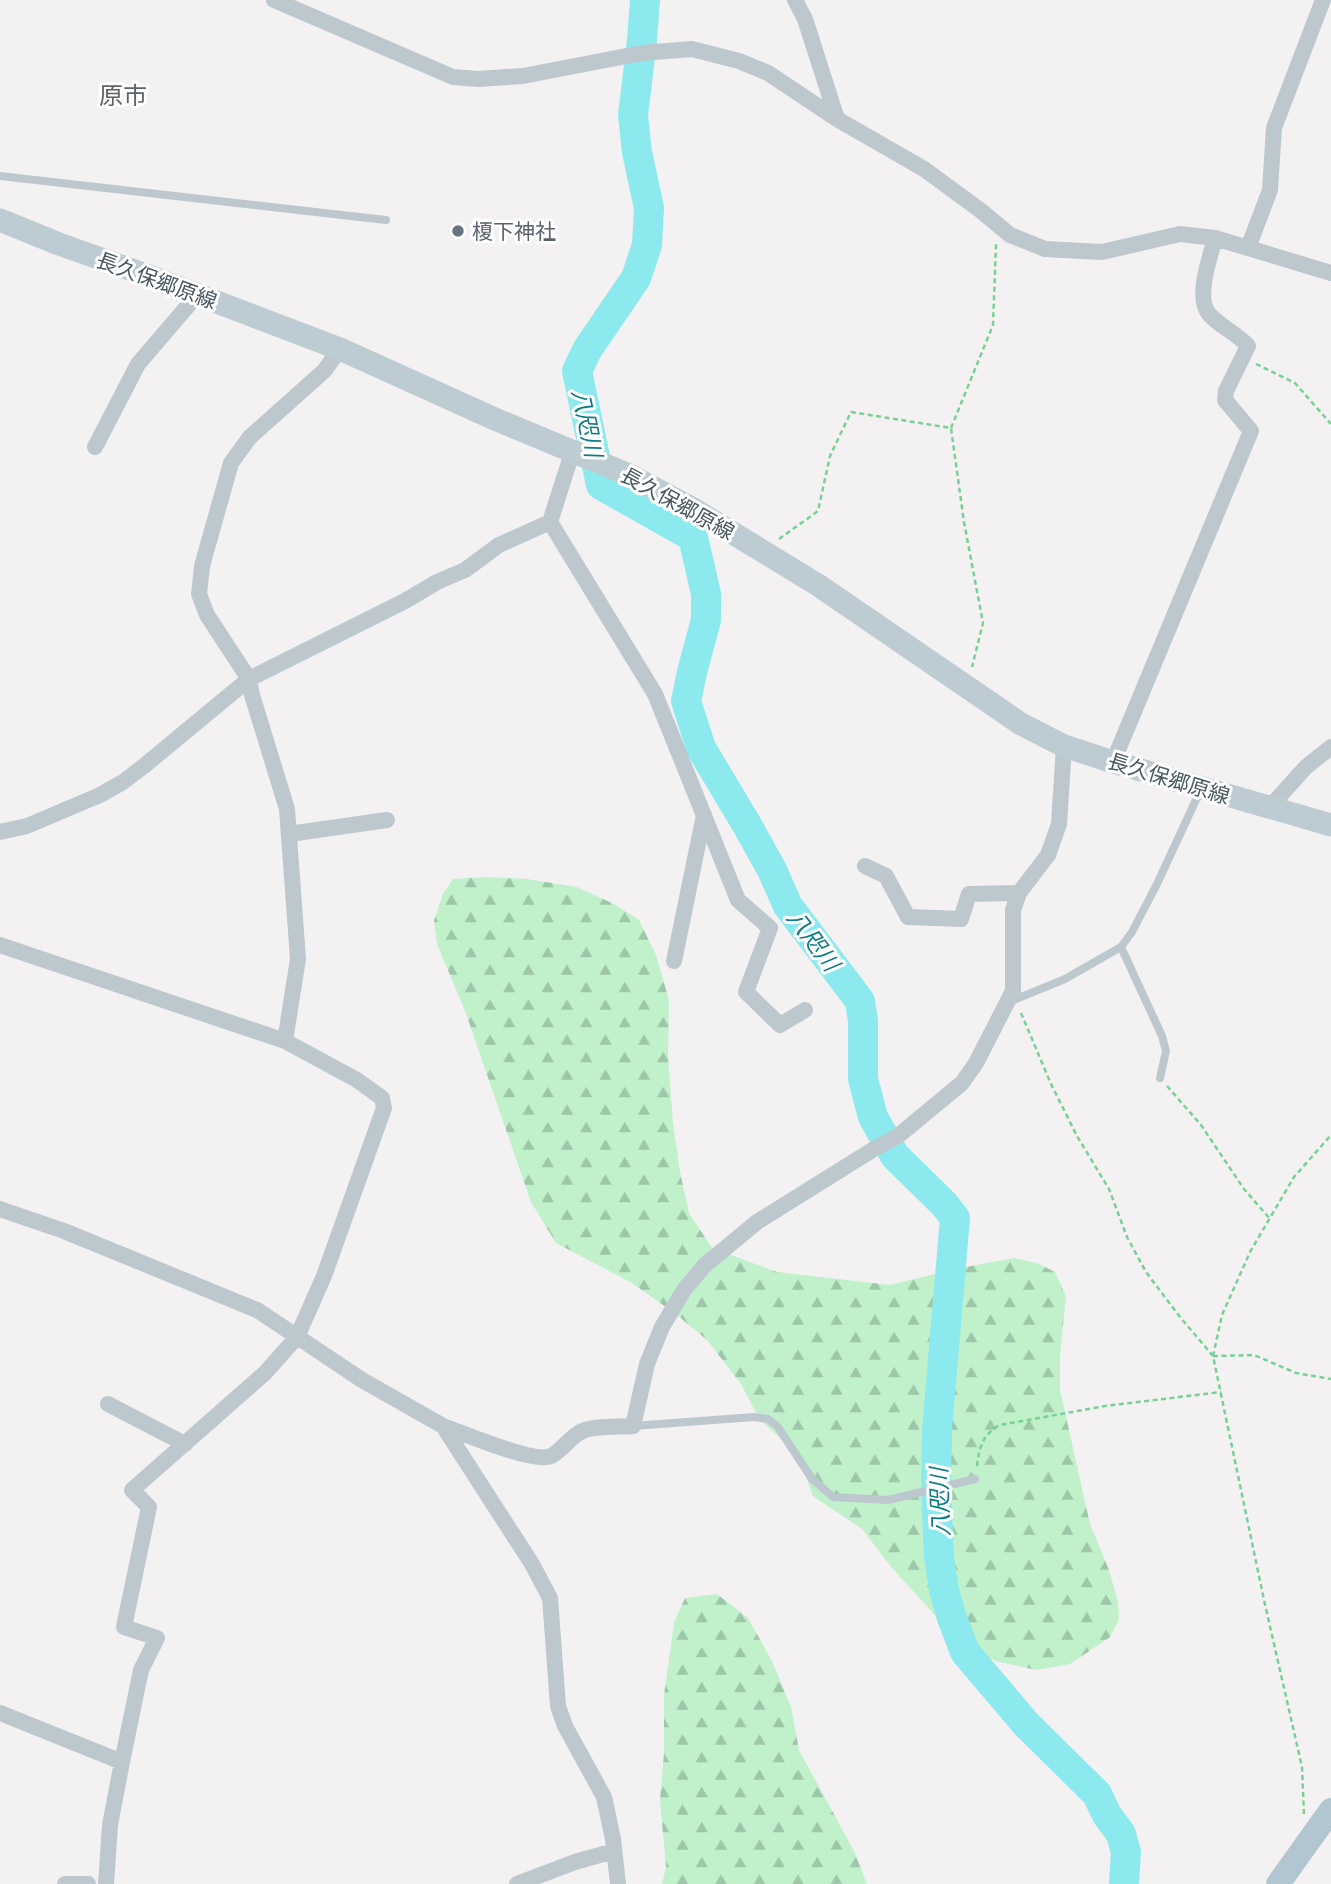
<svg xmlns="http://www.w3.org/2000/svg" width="1331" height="1884" font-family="'Open Sans','Noto Sans JP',sans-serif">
<defs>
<pattern id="forest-firs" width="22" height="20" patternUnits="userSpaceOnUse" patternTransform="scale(1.75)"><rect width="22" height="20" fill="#c0f1cb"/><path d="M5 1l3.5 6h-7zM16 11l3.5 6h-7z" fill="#9ec6a8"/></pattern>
</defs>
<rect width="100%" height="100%" fill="#f4f1f2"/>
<path fill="url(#forest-firs)" d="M485,877L527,879L577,887L614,904L639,920L656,955L669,1000L668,1056L673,1123L680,1172L689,1213L712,1248L777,1272L890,1285L960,1268L1014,1258L1037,1263L1055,1272L1066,1296L1060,1357V1390L1090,1524L1109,1570L1118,1602L1119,1619L1110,1637L1070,1664L1036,1670L995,1661L956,1638L892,1568L862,1529L813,1496L800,1461L786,1443L760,1420L741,1384L707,1340L677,1315L632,1283L556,1243L531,1202L465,1011L437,944L434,920L443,894L453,879Z
M717,1594L748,1618L772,1661L791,1707L799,1750L854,1851L867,1884H662L666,1867L660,1800L664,1753V1695L674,1623L685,1598Z"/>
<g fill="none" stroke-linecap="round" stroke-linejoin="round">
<path stroke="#8ceaef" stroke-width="30" d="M645,0L642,40L633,115L637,152L649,208L647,245L636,278L587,350L577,371L601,485L693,537L706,594V620L692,672L686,701L701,748L747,825L772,870L788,906L860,1001L863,1021V1079L873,1117L895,1156L944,1204L955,1218L937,1430L936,1490L939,1557L944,1590L952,1618L965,1652L1026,1724L1097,1794L1107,1815L1121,1834L1126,1852L1124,1884"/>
<path stroke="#77d095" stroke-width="2.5" stroke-dasharray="5 3.5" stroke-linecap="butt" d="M1256,364L1295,383L1331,424
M951,428L993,325L996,244
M779,539L818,511L830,456L851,412L951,428L964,522L983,623L972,667
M1021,1013L1051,1084L1077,1136L1109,1189L1127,1237L1146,1272L1180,1317L1213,1356
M1167,1086L1201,1125L1244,1189L1270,1219
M1213,1356L1254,1355L1296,1373L1331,1379
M977,1466C979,1447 983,1434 1000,1425L1105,1406L1221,1392
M1304,1814L1302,1767L1264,1600L1213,1356L1222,1315L1250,1252L1294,1177L1331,1135"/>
<path stroke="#bcc8ce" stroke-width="8" d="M0,176L386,220
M1121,947L1162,1036L1166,1051L1160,1078
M1016,999L1065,979L1121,947L1132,932L1157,884L1201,789
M633,1426L754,1417L768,1419L778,1427L812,1479L833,1497L888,1500L975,1479"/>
<path stroke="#bcc8ce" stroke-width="16" d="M274,0L453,77L478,79L523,76L642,53L692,49L739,61L768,73L837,119L924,169L980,210L1010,235L1045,249L1102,252L1180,234L1215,238L1331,273
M795,0L805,19L837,119
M1248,248L1270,190L1274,128L1323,0
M95,447L138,364L198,294
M550,522L655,694L738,900L770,928L746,992L780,1025L805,1010
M1113,762L1251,431L1225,400L1226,391L1248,346C1237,333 1220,327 1209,314C1195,297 1210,258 1215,238
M1269,808L1306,767L1331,747
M0,832L27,826L100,795L123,782L144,766L249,679L405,601L437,582L465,570L499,545L550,522L573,450
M289,834L387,820
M865,866L886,876L908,917L961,919L969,894L1019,893
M0,945L285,1041L357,1080L382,1098L384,1108L324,1276L297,1337L265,1373L132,1490L149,1507L124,1627L157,1638L141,1670L122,1762L110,1825L106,1884
M674,961L704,815
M285,1041L298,959L287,809L252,695L249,679L207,615L199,594L202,566L231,463L250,437L324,371L340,349
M0,1209L64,1231L257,1310L362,1380L443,1426L532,1564L550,1598L558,1706L565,1726L604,1797L613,1839L618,1884
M108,1404L185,1444
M443,1426C463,1433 534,1464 551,1456C562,1451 572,1434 585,1430C596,1426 620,1427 633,1426L647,1364L662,1327L684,1290L704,1266L757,1222L874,1149L898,1136L962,1083L976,1063L1013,991V910L1019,893L1048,855L1059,824L1064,746
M0,1713L122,1762
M65,1884H88
M517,1884L575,1862L614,1851"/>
<path stroke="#bdcbd3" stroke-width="23" d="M0,220L59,244L146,275L340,349L497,420L627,474L695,510L818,585L1021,724L1064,746L1113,762L1331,825"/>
<path stroke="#b1c6d0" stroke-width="24" d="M1278,1884L1331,1810"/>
</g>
<circle fill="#6b7280" stroke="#fff" stroke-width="2.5" cx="458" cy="231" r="7"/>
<g text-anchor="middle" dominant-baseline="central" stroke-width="6" stroke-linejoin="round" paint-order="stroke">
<g font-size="21" fill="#5b616d" stroke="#fff" text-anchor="start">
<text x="472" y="231">榎下神社</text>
</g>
<g font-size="21" fill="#485860" stroke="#fff">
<text transform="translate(157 280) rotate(20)">長久保郷原線</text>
<text transform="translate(678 503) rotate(29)">長久保郷原線</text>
<text transform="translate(1169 778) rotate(17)">長久保郷原線</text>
</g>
<g font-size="23" font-style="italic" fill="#0b7d82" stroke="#fff">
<text transform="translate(588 423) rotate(78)">八咫川</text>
<text transform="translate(814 940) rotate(53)">八咫川</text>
<text transform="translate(939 1502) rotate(-92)">八咫川</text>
</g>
<g font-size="24" fill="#5d6367" stroke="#fff">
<text x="123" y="94">原市</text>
</g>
</g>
</svg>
